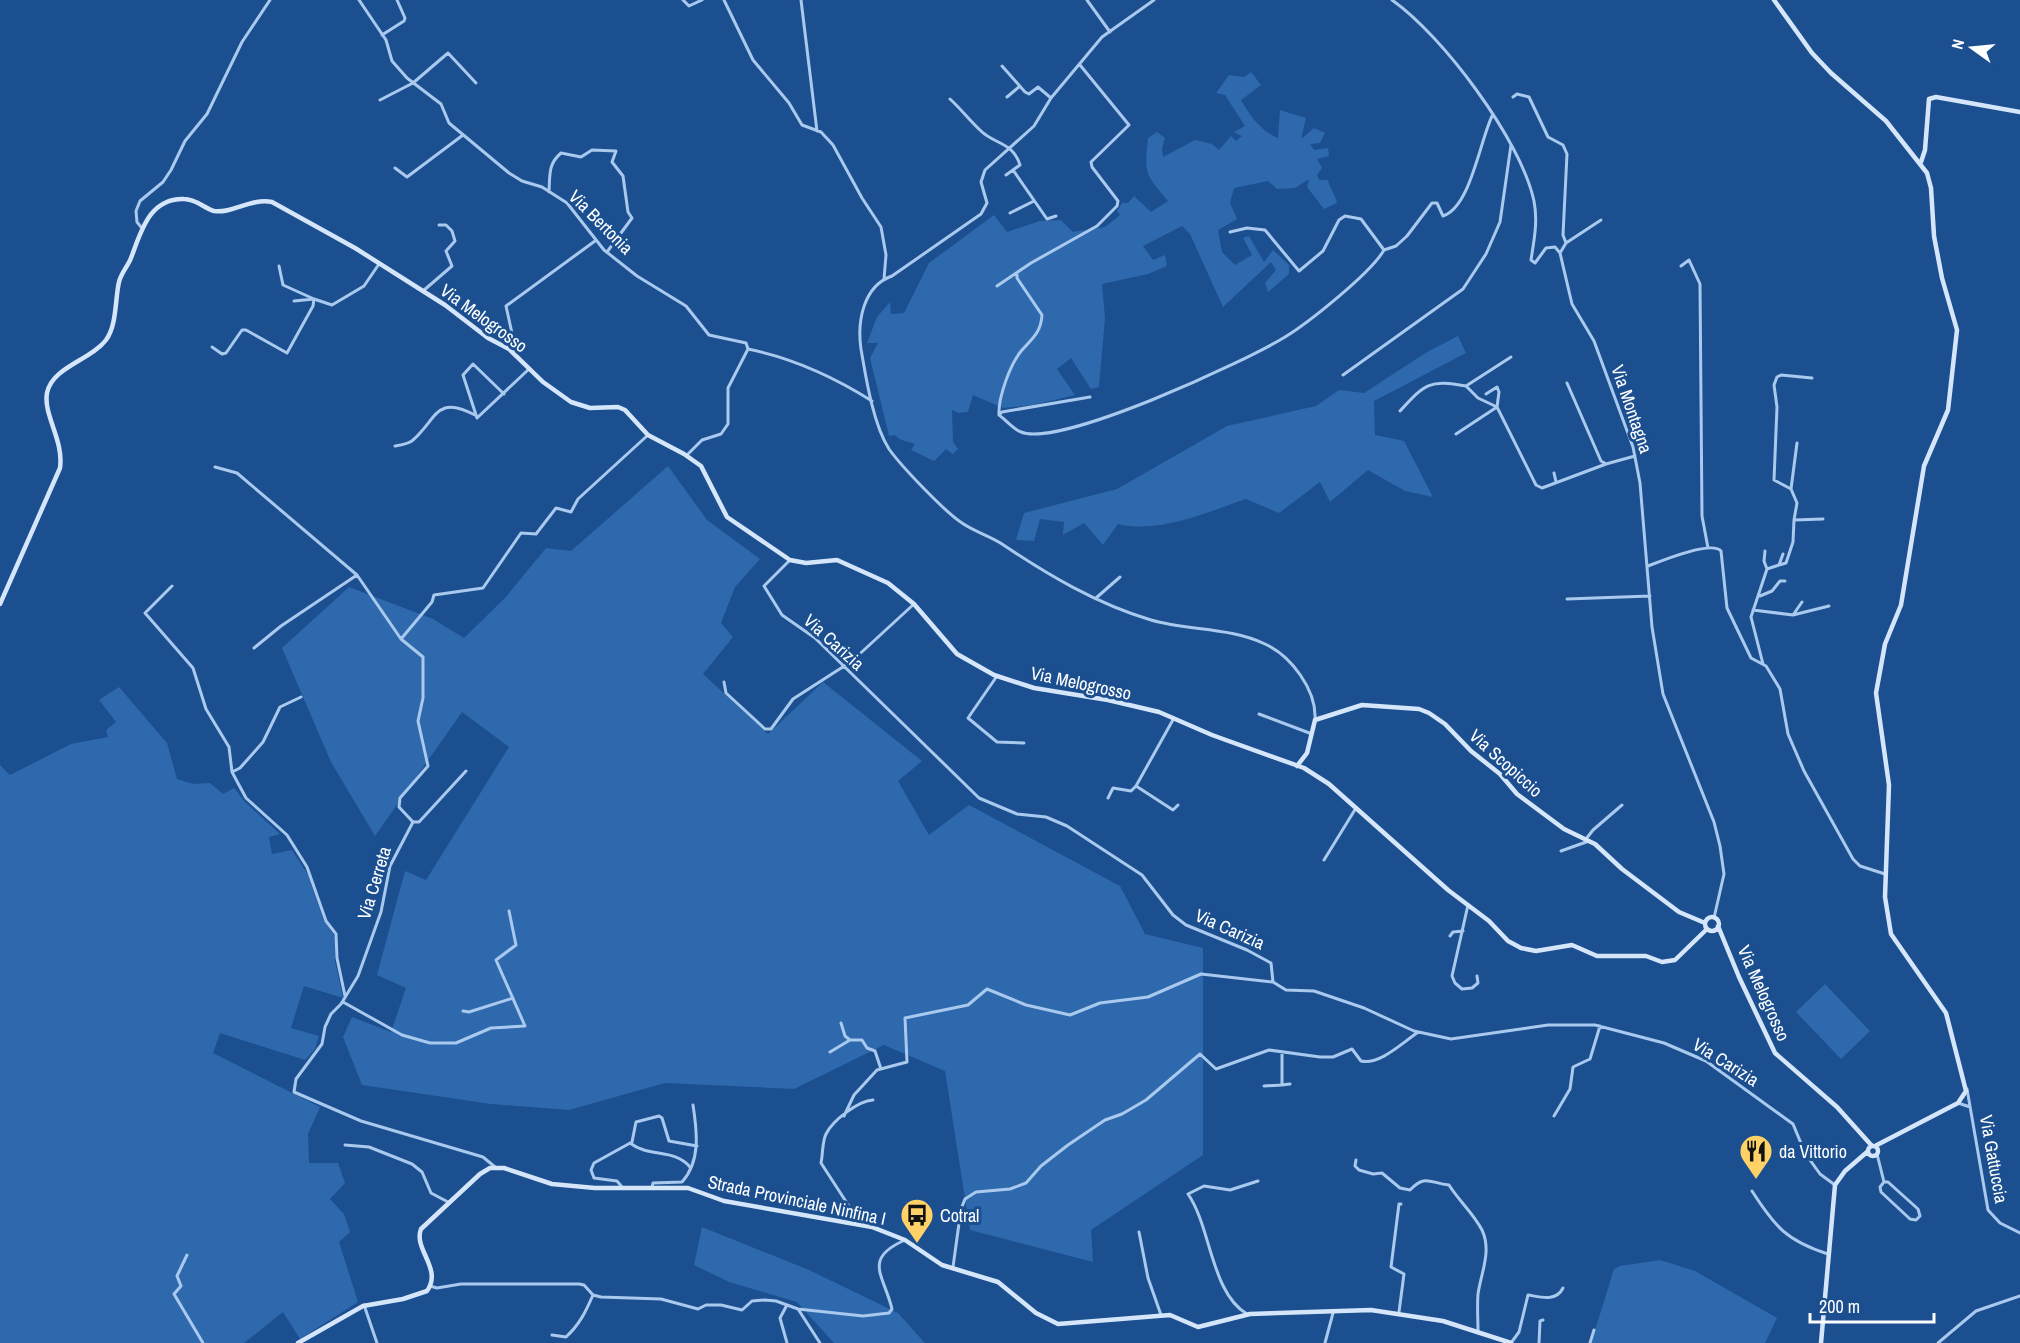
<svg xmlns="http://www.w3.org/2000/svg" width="2020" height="1343" font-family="'Archivo Narrow',sans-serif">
<rect width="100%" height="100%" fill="#1b4f8f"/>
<path fill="#2e69ad" d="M1251,72L1261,85L1241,100C1250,116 1261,131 1278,138L1280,110L1306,118L1301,139L1314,128L1325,133L1320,143L1310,144L1314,150L1328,148L1329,156L1317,159L1322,168L1317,175L1319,180H1328C1330,189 1335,194 1337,203L1324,209L1307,187L1309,179L1295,188L1277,189L1268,181L1234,188L1230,203L1237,219L1218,230L1222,252L1235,265L1252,255L1243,238L1249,236L1264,262L1273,250L1289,265V274L1268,292L1265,283L1276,270L1271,262L1223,307L1190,234L1182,226L1143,246L1153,260L1165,255L1167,266L1148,274L1102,284L1105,318L1099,387L1091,389L1071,358L1057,369L1075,395L1033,405L1003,408L973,395L968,412L959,413L952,410L953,442L958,449L953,454L946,449L934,461L911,450L915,444L899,439L895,435L889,436L870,358L878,343H867L877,317L890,302L891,314L904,313L929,263L994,215L1007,232L1040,221L1061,220L1073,232L1105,227L1120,215L1117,211L1122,203H1128L1134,196L1151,212L1168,201C1145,174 1144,173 1148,138L1157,132L1165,138L1162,148L1163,157L1195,140L1212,144L1219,150L1231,136L1236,141L1242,136L1234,132L1245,126L1225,95L1216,93L1229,75L1244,77Z
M1458,336L1466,353L1374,401L1375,435L1404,441L1433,497L1405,491L1368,470L1330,502L1320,482L1279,513L1246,499C1207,512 1160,534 1118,524L1103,545L1084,523L1063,535L1064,522L1040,519L1034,541L1016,540L1024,513L1117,489L1227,426L1316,406L1339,390L1364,393L1427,352Z
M668,466L707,520L760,559L735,587L721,623L733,637L703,674L768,734L823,682L922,761L898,781L929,835L969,805L1120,886L1145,934L1203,948V1155L1091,1230L1093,1262L970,1230L945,1071L884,1045L794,1089L665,1083L569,1110L491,1104L362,1085L343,1037L352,1017L391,1032L406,988L377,975L405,871L426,880L509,747L462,712L375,836L331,762L282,648L349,587L433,619L464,638L505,598L546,548L571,551Z
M119,687L167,743L177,779L193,784L210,783L223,794L234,788L245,802L280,834L269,837L272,854L292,850L308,875L323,919L335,937V961L343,998L304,986L291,1028L319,1036L315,1049L305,1060L220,1033L213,1053L320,1107L308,1134L309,1163H338L345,1183L330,1199L344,1214L350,1232L339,1242L358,1302L300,1339L283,1312L244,1343H0V765L10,775L71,744L108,737L106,730L116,722L99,700Z
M1825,984L1870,1031L1841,1059L1796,1012Z
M702,1227L809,1270L898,1313L925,1343H834L797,1302L729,1282L694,1265Z
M1660,1260L1695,1271L1777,1318L1765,1343H1591L1614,1269L1620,1266Z"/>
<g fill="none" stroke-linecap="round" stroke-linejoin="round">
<path stroke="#a9c9ee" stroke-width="3" d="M359,0L386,40L392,61L407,78L441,104L449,123L509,173L522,181L542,187L567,203L604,250L637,276L686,306L709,335L746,343L748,349C792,358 834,377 872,401
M683,0L689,6L702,0
M724,0L753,60L789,103L802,125L821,132L833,145L862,198L881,227L886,255L884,279
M801,0L817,131
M1087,0L1110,32
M1154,0L1102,37L1051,98L1034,126L985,170L981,182L987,203L981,214L892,276C863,286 857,322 861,349C866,378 873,424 889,449C901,466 945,512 962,523C975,532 990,536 1002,544C1048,575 1097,604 1151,620C1189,631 1229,627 1265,644C1291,656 1317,690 1315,720
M1392,0C1442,35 1521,140 1534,201C1538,222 1534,240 1531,260L1535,263L1546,248L1555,247L1560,253L1572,304L1594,341L1633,447L1640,483L1652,627L1663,694L1714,822L1720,846L1724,874L1714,918
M382,35L404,21L405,18L397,0
M1002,66L1025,92L1029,94L1038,87L1051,98
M1007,97L1020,86
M1513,97L1517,94L1529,97L1548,137L1563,145L1567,154L1563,235L1566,243L1560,253
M950,99C961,109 970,121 981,131C994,144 1013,142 1020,165L1006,175
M380,100L413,83L448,53L476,83
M395,168L407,177L463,135
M1013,170L1047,219L1056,216
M549,192C550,175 548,164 561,153L581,157L592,150L616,151L612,162L623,176L628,212L632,218L607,252
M1010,213L1034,201
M141,227L137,222L136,211L140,201L163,182L171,170L185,141L207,114L242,42L270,0
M1230,232L1247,228L1265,230L1299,271L1323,251L1339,220L1345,216L1361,219L1384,250L1396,246L1407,236L1432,203H1437L1443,216C1471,207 1480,139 1493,114
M1566,243L1601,220
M1681,266L1689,260L1700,284L1702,516L1708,548
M997,286L1031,263L1097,226L1117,206L1118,201L1092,167L1091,162L1129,125L1080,65
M423,291L452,266L446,251L455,241L452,231L446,225H439
M294,301L314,299L332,305L364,286L379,264
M212,347L222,354L226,353L242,330H246L287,353L313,306L314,299L283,285L279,266
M513,352L515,347L506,306L595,241
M1343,375L1463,289L1486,254L1500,222L1511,145
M1567,383L1601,461L1606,464L1635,456
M504,394L473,364L463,375L477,418L529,369
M1486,394L1497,387L1499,392L1497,407L1478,398L1466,386L1511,357
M1090,397L1002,412L999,415C1006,420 1013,429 1021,432C1060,448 1246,361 1285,337C1308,323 1371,273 1384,250
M1400,411C1425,384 1429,379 1466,386
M999,415C998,398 1010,364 1022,350C1033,338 1041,332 1042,315L1017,278V274
M1456,434L1497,407L1536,485L1542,488L1606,464
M395,446C401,445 409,444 413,440C437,419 436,394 475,415
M687,455L702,440L721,434L728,424V388L748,349
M215,467L237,473L357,575
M1554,473L1556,482
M1791,489L1797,443
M1794,520L1797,503L1791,489L1774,480L1777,407L1774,385L1777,377L1781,375L1812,378
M790,560L764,586L782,615L815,638L979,798L1017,814L1046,817L1067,826L1142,875L1173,915L1186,925L1247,950L1271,963L1273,982L1286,990L1314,991L1364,1008L1414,1031L1451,1039L1548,1025H1595L1664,1043L1706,1061L1793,1124L1805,1153L1820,1174L1835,1185
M1779,565L1786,563L1793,542L1794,520L1823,519
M1648,566C1661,561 1712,540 1721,551L1727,608L1751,658L1766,666L1780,689L1788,734L1804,771L1853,859L1860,866L1885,874
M1767,569L1779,565L1783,554
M172,586L145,613L193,668L206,709L229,747L232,772L246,798L287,835L307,867L326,921L336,934L337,958L345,996
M1760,596L1772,591L1780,581H1785
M1096,598L1120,577
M1567,599L1650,596
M1753,610L1793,615L1802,602
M1793,615L1829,606
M254,648L281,626L357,575L401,639
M1763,664L1751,617L1767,569L1764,561L1765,551
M997,676L968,718L997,742L1024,743
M724,682L726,693L765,729H771L793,699L852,661L914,604
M1259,714L1312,734
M1174,718L1136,786L1173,810L1178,805
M232,772L240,768L263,742L280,707L301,697
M1108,798L1113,788L1131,791L1136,786
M413,822H419L466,771
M1586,839L1593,830L1622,805
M1561,851L1589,841
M1324,860L1356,808
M1468,905L1452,976L1455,983L1462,989L1472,988L1478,983L1477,976
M1450,936L1453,932L1463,931
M343,1002L402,1035L430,1043H456L491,1028L525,1026L496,960L516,945L509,911
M463,1011L469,1012L513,998
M841,1023L845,1036L850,1040
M830,1052L850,1040H862L867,1048L875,1051L881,1069
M1282,1085L1290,1084
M1264,1086L1282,1085V1052
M1967,1089L1988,1210L2000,1223L2020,1233
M1958,1103L1970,1107
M844,1116L854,1095L877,1070L907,1062L905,1018L968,1005L987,989L1026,1005L1070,1015L1100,1003L1148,997L1201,974L1273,982
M1554,1116L1570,1089L1573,1067L1590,1059L1600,1026
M630,1143C649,1158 674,1148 690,1167
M345,1145L369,1147L412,1164L422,1172L431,1193L448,1202
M1877,1154L1884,1182L1880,1187L1881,1192L1910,1219L1916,1220L1920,1216L1918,1209L1888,1182H1884
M1356,1160L1355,1166L1359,1170L1373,1174L1382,1173L1400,1188L1410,1190C1425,1174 1430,1183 1449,1185C1459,1201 1474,1214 1482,1230C1492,1251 1481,1273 1478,1294C1477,1306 1478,1319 1478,1331
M495,1167L483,1157L361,1121L294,1092L296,1079L322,1044L325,1027L331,1014L341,1004L358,976L381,912L390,866L413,822L399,807L400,798L428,766L418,721L423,698V657L401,639L432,602L434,595L483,588L521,533L536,534L556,508L571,512L578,499L648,435
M622,1187L617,1181L594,1178L591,1170L594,1163L632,1142L636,1122L659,1116L662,1118L669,1141L697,1146
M652,1187L653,1183L682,1182C701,1161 697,1131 693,1105
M1752,1191C1775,1227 1787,1241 1828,1254
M872,1226L856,1217L821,1163C823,1154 822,1142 826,1134C833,1120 858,1101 873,1100
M1139,1232L1148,1278L1161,1315
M187,1255L177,1276L181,1286L174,1294L203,1343
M953,1267L961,1209L965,1199L976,1192L1010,1189L1026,1183L1041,1166L1068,1145L1105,1120L1122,1114L1146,1100L1200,1054L1216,1069L1269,1050L1320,1057H1333L1352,1049L1361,1061C1380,1065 1402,1043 1417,1033
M430,1286L437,1288L461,1284H579L584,1285L593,1295L601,1297L661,1299L698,1309L706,1305H721L742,1310L752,1301L765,1300L776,1301L798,1309L863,1316L889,1313L892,1309C884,1275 862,1259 905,1240
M364,1305L377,1343
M787,1305L780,1318L787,1343
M798,1309L820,1343
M1399,1312L1404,1274L1391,1267L1399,1204H1401
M1247,1314C1211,1293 1211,1227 1188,1194L1204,1186L1230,1190L1258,1181
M552,1335L566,1337C580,1324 586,1311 593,1295
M1325,1343L1333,1313
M1511,1343L1519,1332L1528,1295C1541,1297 1556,1302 1563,1288
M1539,1343L1540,1321L1543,1320
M1590,1343L1594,1330
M1938,1343L1976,1311L2020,1296"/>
<path stroke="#d6e6fa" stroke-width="4.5" d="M1774,0L1812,53L1831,73L1886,121L1927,173L1931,188L1934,236L1942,278L1957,330L1948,410L1924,466L1901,605L1885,644L1876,693L1889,785L1885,897L1891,934L1946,1013L1966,1091L1958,1103L1875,1146
M1921,162L1925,150L1929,99L1936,97L2020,112
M0,604L60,468C64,440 43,415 47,393C52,367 91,360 106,340C117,325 115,299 119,282C121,273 128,266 131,258C141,232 149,198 184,199C196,199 204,208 214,211C232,214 250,198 272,202L355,248L445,305L488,338L509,349L543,382L571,402L590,408L618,407L625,410L648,435L684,454L701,466L727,517L790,560L806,563L837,560L888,583L914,604L957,654L994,675L1034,688L1108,700L1159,712L1212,735L1304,768L1329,784L1448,890L1489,921L1508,941L1521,948L1536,951L1572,945L1597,956H1646L1662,962L1675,960L1707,929
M1297,766L1307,753L1315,720L1362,705L1419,709L1429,713L1445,724L1471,751L1500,774L1517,794L1564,829L1595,844L1622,869L1679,912L1705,923
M1705 924a7 7 0 1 1 14 0a7 7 0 1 1-14 0Z
M1718,926L1739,977L1775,1053L1837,1107L1872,1146
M1868 1151a5 5 0 1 1 10 0a5 5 0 1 1-10 0Z
M298,1343L363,1306L403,1299L427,1291C443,1269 413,1249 421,1229L480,1174L490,1168H504L552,1184L595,1188H688L724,1201L872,1227L905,1240L942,1265L998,1282L1036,1313L1058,1324L1170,1315L1198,1327L1250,1314L1371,1310L1443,1321L1511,1343
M1821,1343L1835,1185L1845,1171L1867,1152"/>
</g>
<defs>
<symbol id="restaurant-pin" viewBox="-11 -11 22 30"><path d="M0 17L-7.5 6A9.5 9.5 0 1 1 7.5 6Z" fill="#ffd166" stroke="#1b4f8f"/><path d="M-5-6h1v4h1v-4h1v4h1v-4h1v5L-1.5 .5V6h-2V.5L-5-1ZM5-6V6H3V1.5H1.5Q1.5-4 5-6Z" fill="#111"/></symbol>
<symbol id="bus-pin" viewBox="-11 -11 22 30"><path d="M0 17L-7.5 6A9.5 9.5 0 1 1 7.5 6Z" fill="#ffd166" stroke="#1b4f8f"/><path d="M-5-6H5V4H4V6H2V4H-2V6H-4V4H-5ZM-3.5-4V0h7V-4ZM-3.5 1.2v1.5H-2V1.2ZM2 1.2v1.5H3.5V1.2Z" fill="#111"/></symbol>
</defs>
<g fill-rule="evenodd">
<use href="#restaurant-pin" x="1737" y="1132" width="38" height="52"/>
<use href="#bus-pin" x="898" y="1196" width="38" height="52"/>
</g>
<g text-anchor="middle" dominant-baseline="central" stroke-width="6" stroke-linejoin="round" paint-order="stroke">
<g font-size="18" fill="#fff" stroke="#1b4f8f">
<text transform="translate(601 222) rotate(45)">Via Bertonia</text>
<text transform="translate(484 318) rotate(36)">Via Melogrosso</text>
<text transform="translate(1632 409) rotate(71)">Via Montagna</text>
<text transform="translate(834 642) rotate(42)">Via Carizia</text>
<text transform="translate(1081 683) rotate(12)">Via Melogrosso</text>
<text transform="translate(1506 763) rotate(42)">Via Scopiccio</text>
<text transform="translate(374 883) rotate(-73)">Via Cerreta</text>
<text transform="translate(1230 929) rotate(24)">Via Carizia</text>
<text transform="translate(1764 993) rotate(66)">Via Melogrosso</text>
<text transform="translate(1726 1062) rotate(32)">Via Carizia</text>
<text transform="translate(1994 1159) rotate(80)">Via Gattuccia</text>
<text transform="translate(797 1200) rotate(12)">Strada Provinciale Ninfina I</text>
</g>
<g font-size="18" fill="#fff" stroke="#1b4f8f" text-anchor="start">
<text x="1779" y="1151">da Vittorio</text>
<text x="940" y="1215">Cotral</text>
</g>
</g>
<g transform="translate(1972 48) rotate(285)" stroke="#1b4f8f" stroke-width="4.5" paint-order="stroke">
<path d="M0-4.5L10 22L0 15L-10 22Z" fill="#ffffff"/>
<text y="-9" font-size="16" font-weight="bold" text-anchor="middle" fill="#ffffff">N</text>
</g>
<path d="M1810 1313v9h124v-9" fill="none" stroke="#ffffff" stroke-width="3"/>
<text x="1819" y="1313" font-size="18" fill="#ffffff" stroke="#1b4f8f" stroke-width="4.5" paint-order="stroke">200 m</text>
</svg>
